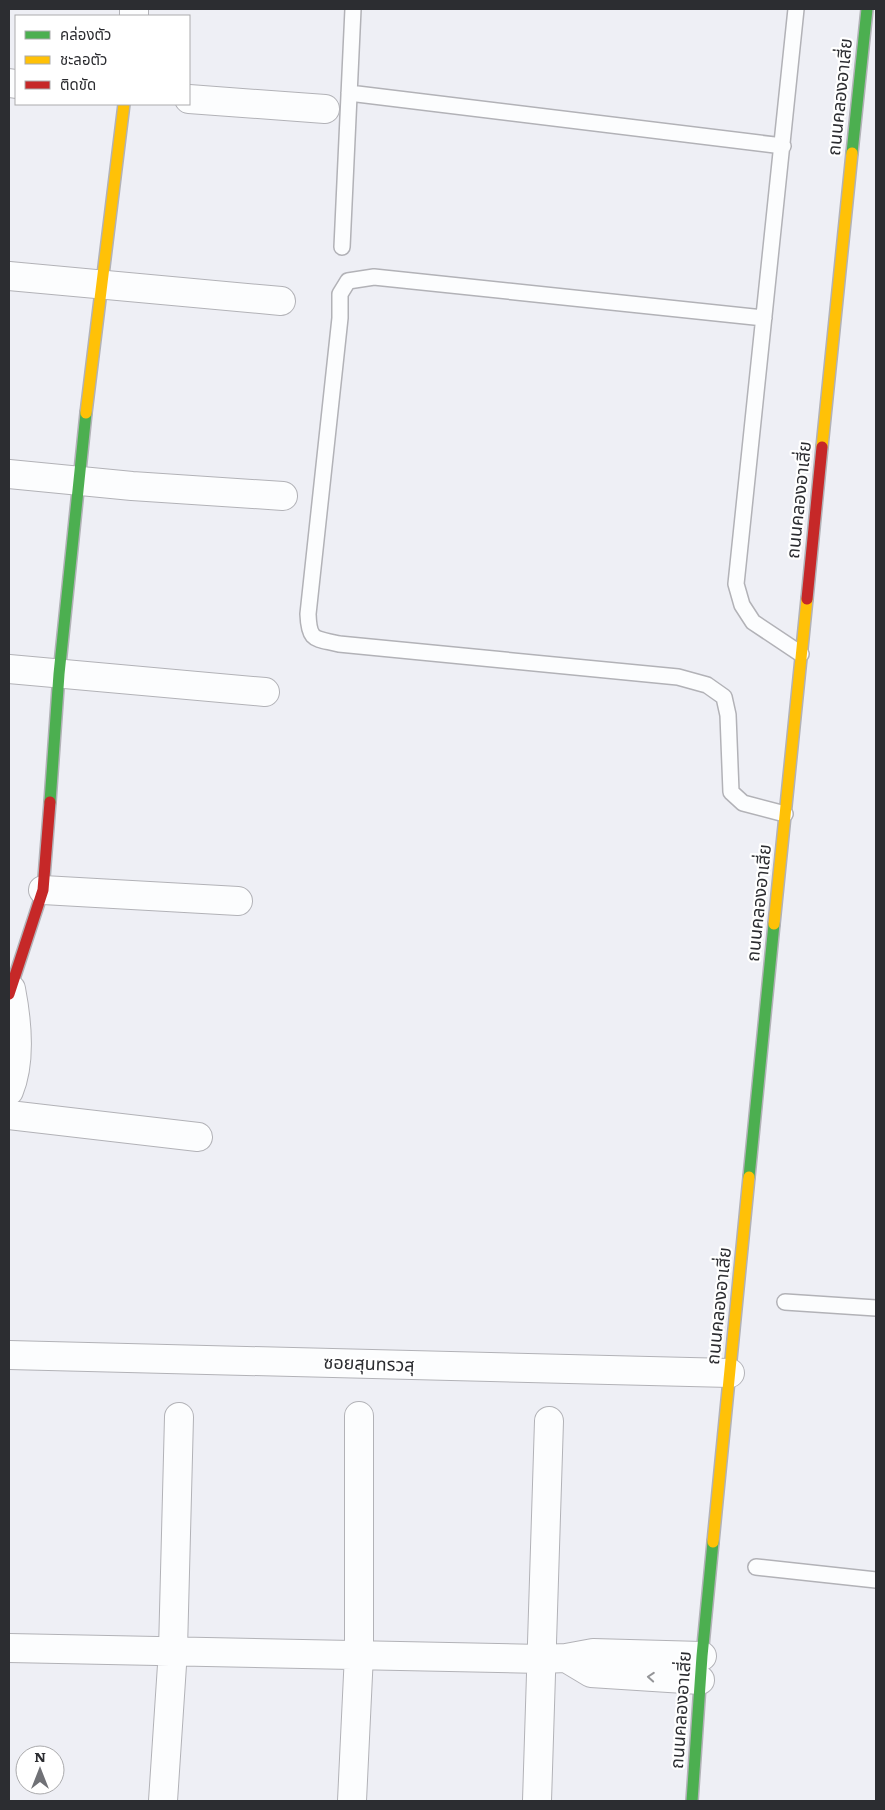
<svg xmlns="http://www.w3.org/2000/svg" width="885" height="1810" font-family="Literata,'Noto Sans Thai',serif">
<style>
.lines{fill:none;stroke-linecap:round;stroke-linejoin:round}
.lane-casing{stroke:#b2b2b7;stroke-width:18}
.street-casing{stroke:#b2b2b7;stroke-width:30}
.fast-casing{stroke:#b2b2b7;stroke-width:14}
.slow-casing{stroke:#b2b2b7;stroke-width:14}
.jam-casing{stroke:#b2b2b7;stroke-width:14}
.lane{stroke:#fcfdfe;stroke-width:15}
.street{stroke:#fcfdfe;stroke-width:28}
.fast{stroke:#4caf50;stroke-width:11}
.slow{stroke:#ffc107;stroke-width:11}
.jam{stroke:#c62828;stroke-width:11}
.oneway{stroke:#949598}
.labels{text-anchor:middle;stroke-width:4.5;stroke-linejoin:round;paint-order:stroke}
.street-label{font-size:18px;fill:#2c2d31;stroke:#fff}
</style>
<rect width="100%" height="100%" fill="#eeeff5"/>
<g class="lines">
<defs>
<path id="lane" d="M796,9L736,584L742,605L753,622L801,654
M349,93L783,146
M342,247L353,9
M764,318L374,277L348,281L340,294V318L308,614C309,642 315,638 339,644L678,677L707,685L724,697L728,715L731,792L743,803L785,814
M785,1302L876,1308
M756,1567L876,1580"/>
<path id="street" d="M134,16V9
M9,83L16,84
M189,99L325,109
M9,276L281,301
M9,474L132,486L283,496
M9,669L265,692
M43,890L238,901
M9,1091C21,1062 17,1020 11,989
M9,1115L198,1137
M9,1355L730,1373
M9,1648L541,1659L566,1658L593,1653L702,1656
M566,1658L591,1673L700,1680
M163,1801L173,1650L179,1417
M352,1801L359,1654V1416
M537,1801L549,1421"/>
<path id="fast" d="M852,153L867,9
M50,802L59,674L86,413
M749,1177L774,924
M692,1801L702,1656L713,1542"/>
<path id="slow" d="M86,413L124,104
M822,447L852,153
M774,924L807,599
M713,1542L749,1177"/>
<path id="jam" d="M807,599L822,447
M9,994L43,890L50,802"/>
</defs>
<use href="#lane" class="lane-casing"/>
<use href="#street" class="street-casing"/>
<use href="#fast" class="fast-casing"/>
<use href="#slow" class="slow-casing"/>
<use href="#jam" class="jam-casing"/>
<use href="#lane" class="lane"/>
<use href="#street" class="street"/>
<use href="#fast" class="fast"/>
<use href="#slow" class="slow"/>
<use href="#jam" class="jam"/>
</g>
<defs><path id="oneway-chevron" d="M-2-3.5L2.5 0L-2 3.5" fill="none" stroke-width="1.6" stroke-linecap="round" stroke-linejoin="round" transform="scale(1.25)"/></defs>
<use class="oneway" href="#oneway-chevron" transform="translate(651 1677) rotate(-176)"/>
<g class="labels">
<g class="street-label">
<text transform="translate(840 97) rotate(-84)" y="6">ถนนคลองอาเสี่ย</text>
<text transform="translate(799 500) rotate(-84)" y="6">ถนนคลองอาเสี่ย</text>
<text transform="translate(759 903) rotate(-84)" y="6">ถนนคลองอาเสี่ย</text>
<text transform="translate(719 1306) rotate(-84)" y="6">ถนนคลองอาเสี่ย</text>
<text transform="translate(369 1364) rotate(2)" y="6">ซอยสุนทรวสุ</text>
<text transform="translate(681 1710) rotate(-86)" y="6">ถนนคลองอาเสี่ย</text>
</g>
</g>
<rect width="885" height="1810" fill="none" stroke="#2c2d31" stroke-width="20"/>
<rect x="15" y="15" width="175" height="90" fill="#ffffff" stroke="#ababad"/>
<rect x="25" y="31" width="25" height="8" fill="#4caf50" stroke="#ababad"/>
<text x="60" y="40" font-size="15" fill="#2c2d31">คล่องตัว</text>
<rect x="25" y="56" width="25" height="8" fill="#ffc107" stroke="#ababad"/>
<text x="60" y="65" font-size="15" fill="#2c2d31">ชะลอตัว</text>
<rect x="25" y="81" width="25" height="8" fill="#c62828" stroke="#ababad"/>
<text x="60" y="90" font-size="15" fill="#2c2d31">ติดขัด</text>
<g transform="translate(40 1770)"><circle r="24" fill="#ffffff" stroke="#ababad"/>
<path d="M0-4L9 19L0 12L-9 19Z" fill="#707176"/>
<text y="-8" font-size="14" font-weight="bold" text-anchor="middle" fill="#2c2d31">N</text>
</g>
</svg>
